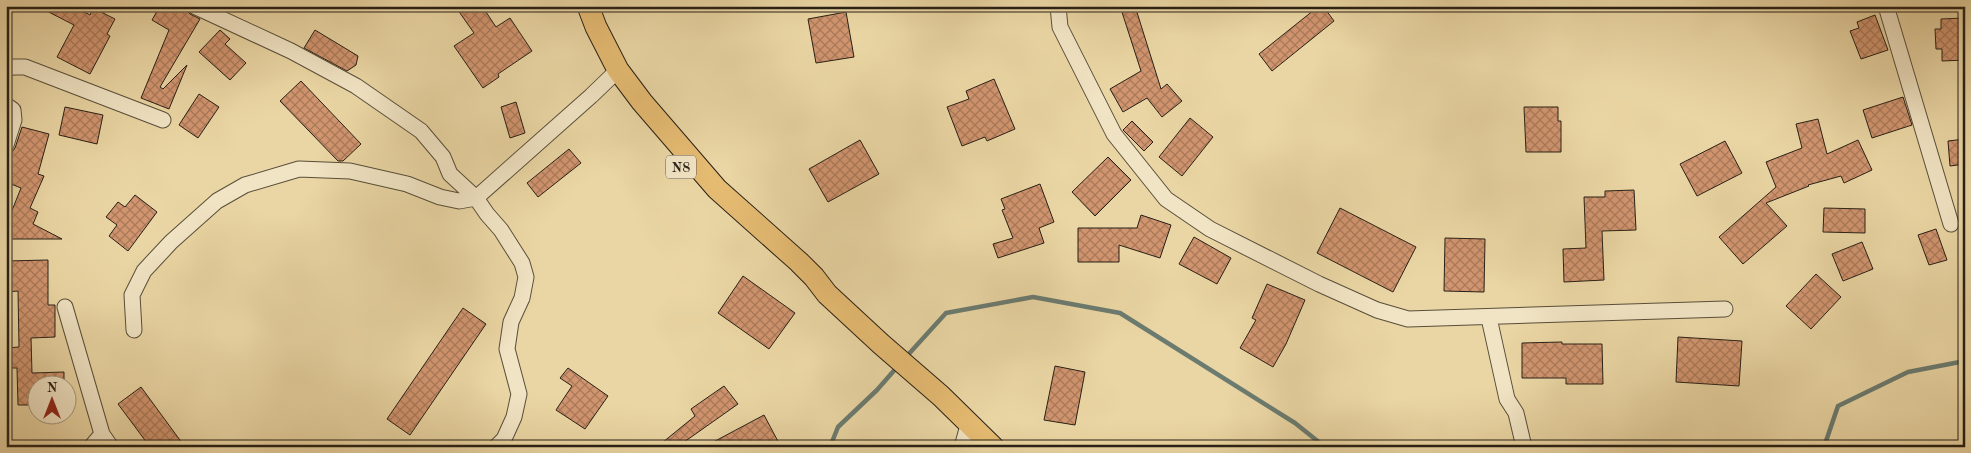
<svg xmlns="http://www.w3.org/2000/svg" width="1971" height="453" font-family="'Old Standard TT',serif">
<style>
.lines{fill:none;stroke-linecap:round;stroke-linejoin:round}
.stream{stroke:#6b7b70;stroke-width:4.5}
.building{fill:url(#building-cross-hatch);stroke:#282016}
.minor-casing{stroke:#584e3a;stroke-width:17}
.highway-casing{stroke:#282016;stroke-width:23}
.minor{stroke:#f1e4c4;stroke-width:15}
.highway{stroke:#e5bb72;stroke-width:21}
.labels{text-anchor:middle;stroke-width:4;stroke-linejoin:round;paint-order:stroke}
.shield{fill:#f1e4c4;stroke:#645b4a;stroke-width:1}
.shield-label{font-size:14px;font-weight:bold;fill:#282016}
</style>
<defs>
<pattern id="building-cross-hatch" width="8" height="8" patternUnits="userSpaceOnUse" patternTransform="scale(1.25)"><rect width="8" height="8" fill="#d1956f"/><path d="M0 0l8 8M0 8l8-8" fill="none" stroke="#aa795a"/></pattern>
</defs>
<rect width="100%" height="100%" fill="#ead6a4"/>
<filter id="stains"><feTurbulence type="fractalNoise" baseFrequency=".004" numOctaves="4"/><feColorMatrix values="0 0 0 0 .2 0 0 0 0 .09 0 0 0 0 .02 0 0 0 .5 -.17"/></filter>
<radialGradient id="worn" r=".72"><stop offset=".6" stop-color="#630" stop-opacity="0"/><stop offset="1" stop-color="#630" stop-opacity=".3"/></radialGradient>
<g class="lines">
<path class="stream" d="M906,357L946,313L1033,297L1120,313L1295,423L1325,447
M830,447L838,427L877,390L898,366
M1824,447L1838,406L1908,372L1965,361"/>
</g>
<path class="building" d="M37,6H73L90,15L93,8L115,19L107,34L110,36L90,74L57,57L74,25Z
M160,6H182L190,14L200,19L160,87L163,89L187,65L169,109L141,98L169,30L152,20Z
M455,6H482L496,27L510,18L532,51L498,74L499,77L483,88L454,46L474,33Z
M1120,6H1135L1161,89L1167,84L1182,101L1162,117L1147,98L1123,112L1110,89L1141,71Z
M1319,6H1323L1334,21L1272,71L1259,54Z
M846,12L854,57L816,63L808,19Z
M1875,15L1888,50L1861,59L1850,31L1859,28L1857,22Z
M1964,18L1965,60L1942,61V49H1936L1935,29H1941V19Z
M220,30L230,39L225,44L246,63L230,80L199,52Z
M315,30L358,56L356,65L347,71L304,48Z
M994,79L1015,129L987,141L985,137L962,146L947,107L969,99L966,91Z
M301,81L361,144L343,161H338L280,101Z
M199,94L219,107L198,138L179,125Z
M1903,97L1912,125L1872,138L1863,110Z
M516,102L525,133L510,138L501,107Z
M65,107L103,115L97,144L59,135Z
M1524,107H1558V121H1561V152H1526Z
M1190,118L1213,137L1182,176L1159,157Z
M1818,119L1827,154L1858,140L1872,170L1844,183L1841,176L1808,185L1809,186L1766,203L1787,226L1743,264L1719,237L1776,187L1766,162L1802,148L1796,124Z
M1132,121L1153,142L1144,151L1123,130Z
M22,127L49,134L38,174L44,176L30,208L38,212L33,224L62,239H6V218H9L21,188L6,182V154L12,152L15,148Z
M1965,139V164L1950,166L1948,141Z
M860,140L879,174L828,202L809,169Z
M1725,141L1742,173L1697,196L1680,164Z
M569,149L581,163L538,197L527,183Z
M1108,157L1131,180L1095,216L1072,192Z
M1040,184L1054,222L1039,228L1044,243L998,258L993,244L1013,238L1002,210L1005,209L1001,199Z
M1634,190L1636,230L1602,231L1604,280L1564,282L1563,249L1586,248L1584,197H1605V191Z
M135,195L157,212L128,251L109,236L117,225L106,217L118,202L125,207Z
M1340,208L1416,247L1393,292L1317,253Z
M1824,208L1865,209V233L1823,232Z
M1141,215L1171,225L1160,258L1119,245V262H1078V228H1137Z
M1936,229L1947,260L1929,265L1918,235Z
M1194,237L1231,258L1217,284L1179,264Z
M1445,238L1485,239L1484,292L1444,291Z
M1862,242L1873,269L1843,281L1832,254Z
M48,260V305H55V337L31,338L32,373L64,372V386H38V405H18L17,368H6V348L19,347L18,291L6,292V261Z
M1816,274L1841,297L1811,329L1786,306Z
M743,276L795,313L769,349L718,313Z
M1267,284L1305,300L1286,344L1273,367L1240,348L1256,320L1252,318Z
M463,308L486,324L410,435L387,419Z
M1678,337L1742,341L1739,386L1676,382Z
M1562,342V344H1602L1603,384H1566V378H1522V343Z
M1055,366L1085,372L1075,425L1044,420Z
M568,368L608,396L585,429L556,410L572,386L560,378Z
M724,386L738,404L677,447H657L695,416L691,409Z
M141,387L185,447H150L118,404Z
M764,415L781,447H704Z"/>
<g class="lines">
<defs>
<path id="minor" d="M194,6L291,51L356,86L421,131L443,157L450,174L476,198
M1058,6L1060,27L1114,134L1166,199L1210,229L1319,284L1377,310L1408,319L1725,309
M1886,6L1951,224
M6,68L14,67H25L163,120
M6,105L13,110L14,120L6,145
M65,307L102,434L91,447
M1489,318L1507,399L1516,413L1524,447
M134,330L132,295L144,271L171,242L217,201L245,185L299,169L350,171L407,184L440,197L459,201L476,198
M102,434L111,447
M496,447L504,439L514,417L519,394L507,349L511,322L522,298L526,277L522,263L501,230L487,214L476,198L591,96L618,70
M962,447L969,422"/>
<path id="highway" d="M588,6L596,27L618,70L642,102L717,189L799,262L814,277L827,294L881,344L941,396L993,447"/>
</defs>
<use href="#minor" class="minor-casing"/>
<use href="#highway" class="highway-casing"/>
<use href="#minor" class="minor"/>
<use href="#highway" class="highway"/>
</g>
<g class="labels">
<rect class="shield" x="666" y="155.5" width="30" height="23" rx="4"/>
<g class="shield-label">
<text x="681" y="172">N8</text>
</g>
</g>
<rect width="1971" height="453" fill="none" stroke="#ead6a4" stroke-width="25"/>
<rect x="8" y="8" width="1956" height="438" fill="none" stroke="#282016" stroke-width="2.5"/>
<rect x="12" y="12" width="1946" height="428" fill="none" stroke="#282016"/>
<g transform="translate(52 400)"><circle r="24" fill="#f1e4c4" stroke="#a1967e"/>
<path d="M0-4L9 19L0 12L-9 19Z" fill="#8f2418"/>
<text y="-8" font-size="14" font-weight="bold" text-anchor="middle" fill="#282016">N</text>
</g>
<rect width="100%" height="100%" filter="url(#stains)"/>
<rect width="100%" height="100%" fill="url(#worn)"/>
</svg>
